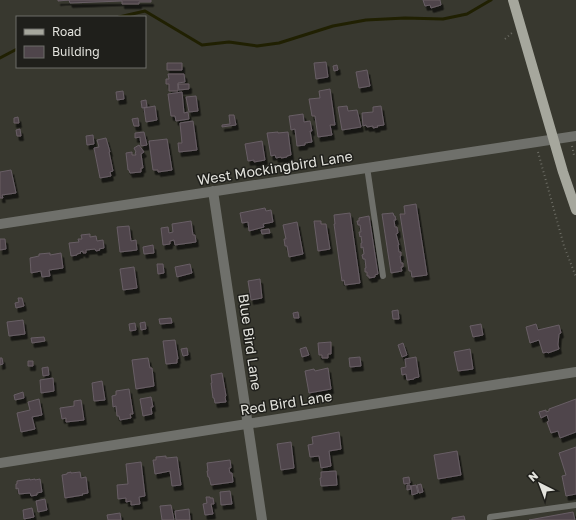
<svg xmlns="http://www.w3.org/2000/svg" width="576" height="520" font-family="'Golos Text',sans-serif">
<style>
.lines{fill:none;stroke-linecap:round;stroke-linejoin:round}
.stream{stroke:#202002;stroke-width:3}
.building{fill:#4f454b;stroke:#685e65;filter:url(#shadow)}
.path{stroke:#6c6c64;stroke-width:2;stroke-dasharray:1 3;stroke-linecap:butt}
.service{stroke:#6f706b;stroke-width:6}
.minor{stroke:#6f706b;stroke-width:10}
.primary{stroke:#a6a79d;stroke-width:10}
.labels{text-anchor:middle;stroke-width:3;stroke-linejoin:round;paint-order:stroke}
.street-label{font-size:14px;fill:#e3e3dd;stroke:#1f1f1b}
</style>
<defs>
<filter id="shadow"><feDropShadow dx="2.5" dy="4.5" stdDeviation="0" flood-color="#0009"/></filter>
</defs>
<rect width="100%" height="100%" fill="#38382f"/>
<g class="lines">
<path class="stream" d="M119,17L145,11L202,45L229,42L257,46L279,43L333,26L366,20L405,18L443,19L467,14L491,0
M0,58L17,49"/>
</g>
<path class="building" d="M58,0H151V2H139V4H122V1L70,3L69,0L58,1Z
M423,0H440L441,5L431,8L430,5L425,6Z
M326,62L328,77L316,79L314,63Z
M167,63H182V70H167Z
M337,65L338,70L334,71L333,66Z
M367,70L370,86L359,88L356,72Z
M168,74H184L185,82L178,83V91H169V84H166V79H169Z
M178,84H189V89L179,90Z
M330,89L335,125H330L332,135L318,137L315,116H312L309,99L320,98L319,91Z
M123,91L124,99L117,100L116,92Z
M182,92L184,113L188,112L189,119L176,121L175,116H171L168,94Z
M196,96L198,111L189,112L186,97Z
M146,100L147,107L142,108L141,101Z
M155,106L157,120L146,122L144,108Z
M347,106L348,111L357,110L361,127L342,130L338,107Z
M381,106L384,125L377,126L378,127L373,128V126L367,127L366,125L363,126L362,113L373,112V107Z
M303,114L304,122L310,121L312,131H310L312,142L305,143V145L297,146L295,129L291,130L289,116Z
M229,115H234L236,125L222,127V125L230,124Z
M18,117L19,123H14V118Z
M138,118L139,126H134L132,119Z
M193,121L197,150L179,152L178,143H182L180,123Z
M20,129L21,136H17L16,130Z
M144,132L147,145L141,146L140,137L135,138V133Z
M278,132V133L288,132L291,155L287,156V157L281,158V157L276,158L275,155L271,156L267,133Z
M93,135L94,144L87,145L86,136Z
M106,138L110,152H109L113,171L110,172L111,176L100,178L94,148L99,147L97,140Z
M167,139L172,170L158,172V170H153L149,141Z
M262,141L265,160L254,162V160L248,161L245,144Z
M139,145L144,152L141,154L143,168H141V172L130,173L129,170H128L126,153L132,152V155H136L135,153L136,152L134,148Z
M11,170L16,193L2,195L3,198H0V172Z
M416,204L427,275L412,277L411,271H409L400,214H405L404,206Z
M265,208L266,211L271,210L273,222L263,224L264,227L249,231L248,222L242,223L240,213Z
M350,213L360,283L345,285L344,280L342,281L334,224H335L334,215Z
M393,213L394,216H395L396,220H394L395,227H397L398,233L396,234L399,245H398L399,252H401V256H400L401,263H403V267H401L402,271L391,273L382,214Z
M369,216L378,274L375,275V277L369,278V276H367V272H365V268H366L365,259H363L362,255L364,254L363,247L361,248V243H362L361,236L360,237L359,232H361L360,225H358L357,221H359V218Z
M191,221L193,235H195L196,242L175,245L174,240L170,241V244L163,245L161,228L168,227L169,233L173,232L172,224Z
M314,221H321V224H326L330,249L318,251Z
M297,222L303,254L289,257L287,246H285L284,239H286L283,225Z
M129,226L131,241L136,240L137,250L120,252L117,227Z
M269,229L270,233L262,234L261,230Z
M90,234V237L96,236L97,241L103,240L104,248L99,249L100,250L96,251L95,249L86,250V253H83V251L80,252L81,253L77,254V255L71,256L69,243L79,242L78,239H82L81,235Z
M0,239H5L6,249L0,250Z
M153,245L154,253L144,254L143,247Z
M50,253V255L61,253L63,268L49,270L50,276L42,277L41,271L31,273L30,258L39,256V254Z
M157,264H163L164,273L158,274Z
M190,264L192,273L177,277L175,267Z
M134,267L137,288L123,290L120,269Z
M260,279L262,298L251,300L248,281Z
M18,298H22L24,306L16,308L15,303L19,302Z
M398,310L399,319H393L392,311Z
M298,312L299,318H294L293,313Z
M171,318L172,323L160,324L159,319Z
M23,320L25,334L9,336L7,322Z
M145,322L146,329L141,330L140,323Z
M135,323L136,330L130,331L129,324Z
M481,324L483,335L473,337L470,326Z
M536,324L538,330L559,325L561,333L559,334L558,344V345L559,349L548,353L547,352L543,353L539,340L530,343L526,327Z
M44,337L45,341L32,343L31,338Z
M175,340L178,359H177V363L166,364L163,341Z
M331,342V354H328V358H322V355H319L318,343Z
M403,343L407,355L402,357L398,345Z
M306,347L309,355L302,357L300,349Z
M187,348L188,355L183,356L181,349Z
M470,349L473,369L458,371L454,352Z
M360,357L361,366L350,367L349,358Z
M416,357L419,377L414,378V379L407,380L406,374L402,375L401,368L406,367L405,359Z
M0,358H2L3,364L0,365Z
M148,358L150,368H152L154,386L136,389L132,360Z
M28,361H33V366H28Z
M48,367L49,375L43,376L42,368Z
M328,368L331,389L309,393L305,371L314,369L315,371Z
M222,373L226,396L225,397L226,402L215,403L214,398H213L211,383H212L211,375Z
M53,378L54,391L41,393L40,380Z
M102,381L105,400L94,401L92,383Z
M129,389L133,414H130L131,418L120,420L119,416H117L116,406L113,407L112,396L116,395V391Z
M23,392L24,398L15,400L14,395Z
M151,397L153,407H151L152,414L143,416L140,399Z
M39,399L42,415L32,417L35,429L21,432L17,413L30,410L28,402Z
M576,399V432L560,438L558,431L551,433L547,422L549,421L547,415L541,418L539,412L546,410V412L549,411V409Z
M81,400L84,420L66,422V418L62,419L60,408L74,406V401Z
M339,432L341,449L329,451L331,466L321,468L319,456L310,457L308,445L313,444L312,437Z
M291,442L294,468L281,470L277,444Z
M576,447V494L566,496L562,476L566,475L559,453Z
M457,451L461,475L438,479L434,455Z
M166,456V458L177,457L181,485L172,486L170,471L155,474L153,460H156V457Z
M230,460L231,468H229L230,473H232L233,482L211,485L209,477H208L207,471H208L207,463Z
M141,462L145,496L139,497L140,504L131,505V501L126,502V498L118,499L117,485L128,484L126,464Z
M336,471L337,485L321,486L320,478H321V472Z
M71,472V473L80,472L81,478L86,477L88,493L82,494L83,495L65,498L62,475L67,474V473Z
M409,477L410,483L404,484L403,478Z
M30,479V480L35,479V480L40,479L42,492L37,493V495L31,496L30,493L19,494L18,488L16,489V484H17V481Z
M421,484L423,492L419,493L417,485Z
M407,485H410L411,489L407,490Z
M416,485L418,493L412,495L411,486Z
M230,491L232,504L221,505L220,492Z
M206,497H210V498H213L214,504H211L213,514L205,515L203,504L207,503Z
M45,499L47,510L38,512L36,501Z
M171,505L174,520H162L160,506Z
M32,508L34,517L24,519L23,510Z
M189,509L190,520H176L175,511Z
M573,512L575,520H529Z
M120,513L121,520H108L107,515Z
M464,516L465,520H452V518Z"/>
<g class="lines">
<path class="path" d="M505,39L513,32
M572,146L574,155
M538,152L564,246L576,277"/>
<path class="service" d="M367,167L383,276
M490,520V517L576,505"/>
<path class="minor" d="M213,191L262,520
M0,224L576,136
M0,463L576,372"/>
<path class="primary" d="M513,0L563,172L576,210"/>
</g>
<g class="labels">
<g class="street-label">
<text transform="translate(275 168) rotate(-9)" y="5">West Mockingbird Lane</text>
<text transform="translate(250 342) rotate(82)" y="5">Blue Bird Lane</text>
<text transform="translate(286 403) rotate(-9)" y="5">Red Bird Lane</text>
</g>
</g>
<rect x="16" y="16" width="130" height="52" fill="#1f1f1b" stroke="#6d6d69"/>
<rect x="24" y="29" width="20" height="6" fill="#a6a79d" stroke="#6d6d69"/>
<text x="52" y="36" font-size="12" fill="#e3e3dd">Road</text>
<rect x="24" y="46" width="20" height="12" fill="#4f454b" stroke="#6d6d69"/>
<text x="52" y="56" font-size="12" fill="#e3e3dd">Building</text>
<g transform="translate(540 484) rotate(318)" stroke="#1f1f1b" stroke-width="3" paint-order="stroke">
<path d="M0-3L7 15L0 10L-7 15Z" fill="#e3e3dd"/>
<text y="-6" font-size="11" font-weight="bold" text-anchor="middle" fill="#e3e3dd">N</text>
</g>
</svg>
